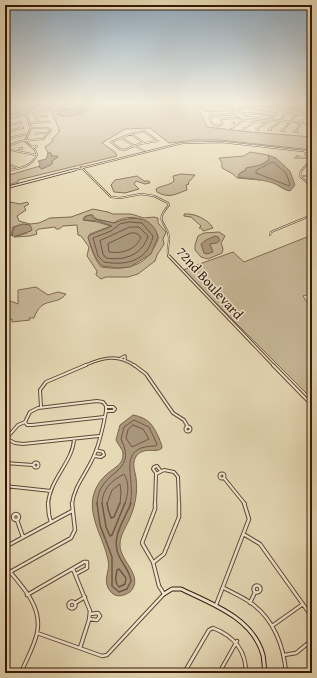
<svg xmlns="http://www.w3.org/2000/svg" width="317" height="678" font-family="'Gentium Book Plus',serif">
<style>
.green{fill:#c8b898;stroke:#7f6850;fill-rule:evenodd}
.water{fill:#aa977b;stroke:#7c644d}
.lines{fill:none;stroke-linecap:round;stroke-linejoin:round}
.shore-far1{stroke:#705842;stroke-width:1}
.shore{stroke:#705842;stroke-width:1.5}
.street-far3-casing{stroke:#624834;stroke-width:2}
.street-far2-casing{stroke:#624834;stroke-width:3.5}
.street-far1-casing{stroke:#624834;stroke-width:4}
.street-casing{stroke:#624834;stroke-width:4.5}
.secondary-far2-casing{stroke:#361808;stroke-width:2}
.secondary-far1-casing{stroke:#361808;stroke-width:3}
.secondary-casing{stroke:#361808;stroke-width:5}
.street-far3{stroke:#efe6d0;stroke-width:1}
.street-far2{stroke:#efe6d0;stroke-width:1.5}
.street-far1{stroke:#efe6d0;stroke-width:2}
.street{stroke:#efe6d0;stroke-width:2.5}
.secondary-far2{stroke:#efe6d0;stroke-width:1}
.secondary-far1{stroke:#efe6d0;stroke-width:1.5}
.secondary{stroke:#efe6d0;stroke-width:3}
.labels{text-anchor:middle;stroke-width:3;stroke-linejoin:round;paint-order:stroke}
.street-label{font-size:14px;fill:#361808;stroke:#efe6d0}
</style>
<rect width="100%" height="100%" fill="#e6d9b6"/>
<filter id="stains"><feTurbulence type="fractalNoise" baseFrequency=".005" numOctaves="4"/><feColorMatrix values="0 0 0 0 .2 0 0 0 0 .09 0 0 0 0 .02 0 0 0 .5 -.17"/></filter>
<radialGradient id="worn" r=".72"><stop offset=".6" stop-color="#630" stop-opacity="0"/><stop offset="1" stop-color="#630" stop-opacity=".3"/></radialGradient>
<path class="green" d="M22,103H35V108L5,117V110L17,108Z
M82,103H186C200,109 202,114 207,127L250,132L312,137V150L220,140H196L169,143L150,128L125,129L102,143L115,152L117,156L18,180V182L5,186V174H13L40,166L42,169L52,164V161L58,157L51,156V153H48L45,147L53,141L52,139L60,131H58L59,130L52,112L82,105Z
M273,103H312V104L302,107L303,109H301L271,104Z
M250,152L268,155L269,160L259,166L246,168V170L240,173L239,176L260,180L237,178L233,174L222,168V163L219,158L244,156Z
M181,174L195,175L188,183L189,184L186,185L187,190C175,194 170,199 157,192L156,189C162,185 169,186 174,181L173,176Z
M137,176L144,181H149L150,183L145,184L136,181L134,184L139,189L125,193L114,192L111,185L115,180Z
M5,201L20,204L27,202L29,204L24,207L26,210L17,216L19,221L30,224L39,223L50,218L71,217L93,209L108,212L113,214H131L144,218L154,217L158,218V223L166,232L163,239L164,244L157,255L155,261L138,274L128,277H106L101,279L96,275L97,271L87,256L89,247L81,236L78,235L77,225L63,226L59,229H56L55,227L39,229L36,231L37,234L30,236L14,237L27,233L23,224L13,227L11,236L8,234V226L5,225ZM89,215H93L96,219L114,223C125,214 145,216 154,229C156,232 158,234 158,238C158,241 155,246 153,249C143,268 122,270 101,267C94,258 91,248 88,237L90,234L111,226L97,222L83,220L84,217Z
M184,214C194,213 208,219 213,228L203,231L201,228H199L201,226L191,217L184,216Z
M219,232L225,236L221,243L223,249L222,253L208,259L201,257L195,250V245L198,236L204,233Z
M312,235V263L310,264L312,265V293L303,296L312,310V399L183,270L233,252L244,262Z
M36,287L48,295L58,292L66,294C56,307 42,295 34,318H29L30,320L12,322V319L5,320V299L18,304V290Z"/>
<path class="water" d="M82,108L89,109C80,114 67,120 57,114L64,110Z
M48,153H51V156H58L52,161V164L42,169L39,167L40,164L38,161L46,159Z
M268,155L276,158L290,171L295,185L290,191C283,190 279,185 273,183C261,179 250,179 238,177L239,174L246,170V168C255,166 262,166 269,160Z
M91,215L95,219L114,223C128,217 152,213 158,237L151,254L130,267L117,268L102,266C94,258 92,248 88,237L90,235L112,226L98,221L84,220L86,216Z
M23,224L30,225L32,229L31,231L16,236H12L14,227Z
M215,236L218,237L220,240L217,243L210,244L213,252L207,254L204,253L201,244L206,240Z
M133,415C149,418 153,425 159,438C160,442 162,444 162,448C156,454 146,446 137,455C131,463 135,470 136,478C138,493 135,507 129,520C125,529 120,535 120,545C120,562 145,576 130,592C124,596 116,598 111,592C101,581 111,571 108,560C104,539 89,519 93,497C95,489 99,481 105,476C112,468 124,466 123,453C122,448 118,445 116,440L120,425Z"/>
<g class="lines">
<path class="shore-far1" d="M273,162L286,173L290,184L289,186L256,173V171Z
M130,222L142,223L153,236C148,261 126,266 104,262L98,256L93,238L111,231L120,224Z
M130,227H139L148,236C142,255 125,261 106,258L103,254L100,241Z
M131,233H136L141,237C136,250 122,254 109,252L108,244Z
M133,425L143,429L149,439L132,447L126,438L128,430Z
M97,504C98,468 139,476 121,439L124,427L134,420L149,427L157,444L156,446C114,446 137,479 130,504
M102,504C102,489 111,481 124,474C130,484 128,493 125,504
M107,504L112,490L120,484L121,492L120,504"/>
<path class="shore" d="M97,503L100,525L112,557V586L119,592L127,589L131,581C130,571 123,565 119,556C110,538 125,519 131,503
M102,503L106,527L110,536L112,535L125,503
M107,503L108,509L111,518L114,517L120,503
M119,569L126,578L125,584L119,587C114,582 116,576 117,570Z"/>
<defs>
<path id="street-far3" d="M193,103L208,111L234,110L262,105
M204,103L215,111
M215,103L220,106
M225,103L248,117L312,124
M237,103L252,109L312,116
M41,105L52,108
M241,105L247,103
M215,106H229
M305,109L312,107
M39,110H41L38,111Z
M229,110L242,120L267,122
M242,113L274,115
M233,114L212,116L210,119L212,124L219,126L222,124L221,119L237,118
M209,115H211V116H209Z
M44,116H47L45,117Z
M35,117L44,116
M5,120L26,114
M47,121L49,122H47Z
M18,122H21L20,123Z
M38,122L34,113L75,103
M232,122L234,123H232Z
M30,123L46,122
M5,126L19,123
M21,127L23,128H21Z
M231,127H233L231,128Z
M233,127L243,121
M244,128H245V129H243Z
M245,128L255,122
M256,129L258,130H256Z
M257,129L268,122L278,111
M269,129H271V130H268Z
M270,129L276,125L287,112
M282,130L284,131H281Z
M283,130L297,114
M144,131L158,141L139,144L124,150L120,149L111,142L133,133Z
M295,131H296L297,132H294Z
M296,131L307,115
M5,132L21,128
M308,132L310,133H307Z
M309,132L312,123
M36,133H39L37,134Z
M39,133H47
M131,134L144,143
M121,138L144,151
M5,139L27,134
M5,147L21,141L43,139L51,130L47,128H31
M31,147L37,146L33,148
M20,148H22V149H19Z
M5,149L37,155C31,167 18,170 5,170
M305,150V154L309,162L301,171L300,176L312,187
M297,156L301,158H295Z
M301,158H307
M5,163L18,168
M81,167L111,197L120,198L141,194L154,196L168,203L169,205C152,224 169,222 169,239C169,246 166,251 169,257
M300,176H311
M270,235L271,232L312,215"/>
<path id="street-far2" d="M169,256L274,366
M121,358L125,356V360
M83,366C102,358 117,353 135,366"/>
<path id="street-far1" d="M134,365L146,374L173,413L184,420L188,427
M273,365L312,405
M41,407L40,390L46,382L86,365
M106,411H113L115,409L113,407H107
M25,422L27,425H32L104,417
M185.5 429a2.5 2.5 0 1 1 5 0a2.5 2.5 0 1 1-5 0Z
M7,439L15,443L23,444L99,436
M5,440L18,425L25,422L30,412L38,408L97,401L103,402L106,406V411C103,428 99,447 91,462C84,476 74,488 72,504
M94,456L101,457L104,455L103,452L96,450
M33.5 465a2.5 2.5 0 1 1 5 0a2.5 2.5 0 1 1-5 0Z
M5,463L33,465
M156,473L153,469L154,467L157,466L160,470
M219.5 476a2.5 2.5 0 1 1 5 0a2.5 2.5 0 1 1-5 0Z
M224,478L245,504
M5,486L51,491
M5,496L10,486
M48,504C50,478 73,462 74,439
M155,504L156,474L164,470L174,472L178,477L179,504"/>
<path id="street" d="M48,503L49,515L51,522
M13 517a3 3 0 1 1 6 0a3 3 0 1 1-6 0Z
M17,520L23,537
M245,535L260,544L312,617
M5,547L72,511
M154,562L164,554L179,517V503
M5,566C21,585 43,606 37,633C34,647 26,660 21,673
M73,569L90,611L89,620L80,648
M10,572L71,538L75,530L72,503
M253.5 589a3.5 3.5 0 1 1 7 0a3.5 3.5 0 1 1-7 0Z
M224,588C233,593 243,597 251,603C274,619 284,647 286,673
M27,595L84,562H87V568L76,574
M68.5 605a3.5 3.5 0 1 1 7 0a3.5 3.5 0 1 1-7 0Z
M75,603L85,597
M250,603L255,592
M216,605L249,519L244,503
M89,619L97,620L100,616L98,613L90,614
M272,626L303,604
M37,633L102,656L107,655L164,594L159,586L153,562L142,543L155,509V503
M284,655L296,653L312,640
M184,673L209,630L213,628C234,636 246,650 246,673
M219,673L237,641"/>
<path id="secondary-far2" d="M260,103L263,105L267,103
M263,105L312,113
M37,155L35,150L25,141L31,128L26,114L42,103
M70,171L182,143L222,142L312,152"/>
<path id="secondary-far1" d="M5,188L74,170"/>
<path id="secondary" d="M164,594L172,589H181C212,604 253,618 263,655C264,660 264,667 265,673"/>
</defs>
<use href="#street-far3" class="street-far3-casing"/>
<use href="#street-far2" class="street-far2-casing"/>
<use href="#street-far1" class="street-far1-casing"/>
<use href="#street" class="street-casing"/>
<use href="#secondary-far2" class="secondary-far2-casing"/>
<use href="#secondary-far1" class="secondary-far1-casing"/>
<use href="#secondary" class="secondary-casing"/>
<use href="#street-far3" class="street-far3"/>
<use href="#street-far2" class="street-far2"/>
<use href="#street-far1" class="street-far1"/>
<use href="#street" class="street"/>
<use href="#secondary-far2" class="secondary-far2"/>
<use href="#secondary-far1" class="secondary-far1"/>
<use href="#secondary" class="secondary"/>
</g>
<linearGradient id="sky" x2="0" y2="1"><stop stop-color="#8fa8bc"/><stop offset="0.52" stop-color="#f4eede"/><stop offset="1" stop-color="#f4eede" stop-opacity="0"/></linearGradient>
<rect width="317" height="198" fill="url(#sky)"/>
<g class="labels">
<g class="street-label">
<text transform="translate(210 283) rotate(48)" y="5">72nd Boulevard</text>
</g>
</g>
<rect width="317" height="678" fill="none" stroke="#e6d9b6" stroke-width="20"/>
<rect x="6" y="6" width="305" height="666" fill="none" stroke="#361808" stroke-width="2"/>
<rect x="10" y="10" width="297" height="658" fill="none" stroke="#361808"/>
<rect width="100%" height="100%" filter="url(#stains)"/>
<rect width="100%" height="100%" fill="url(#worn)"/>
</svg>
